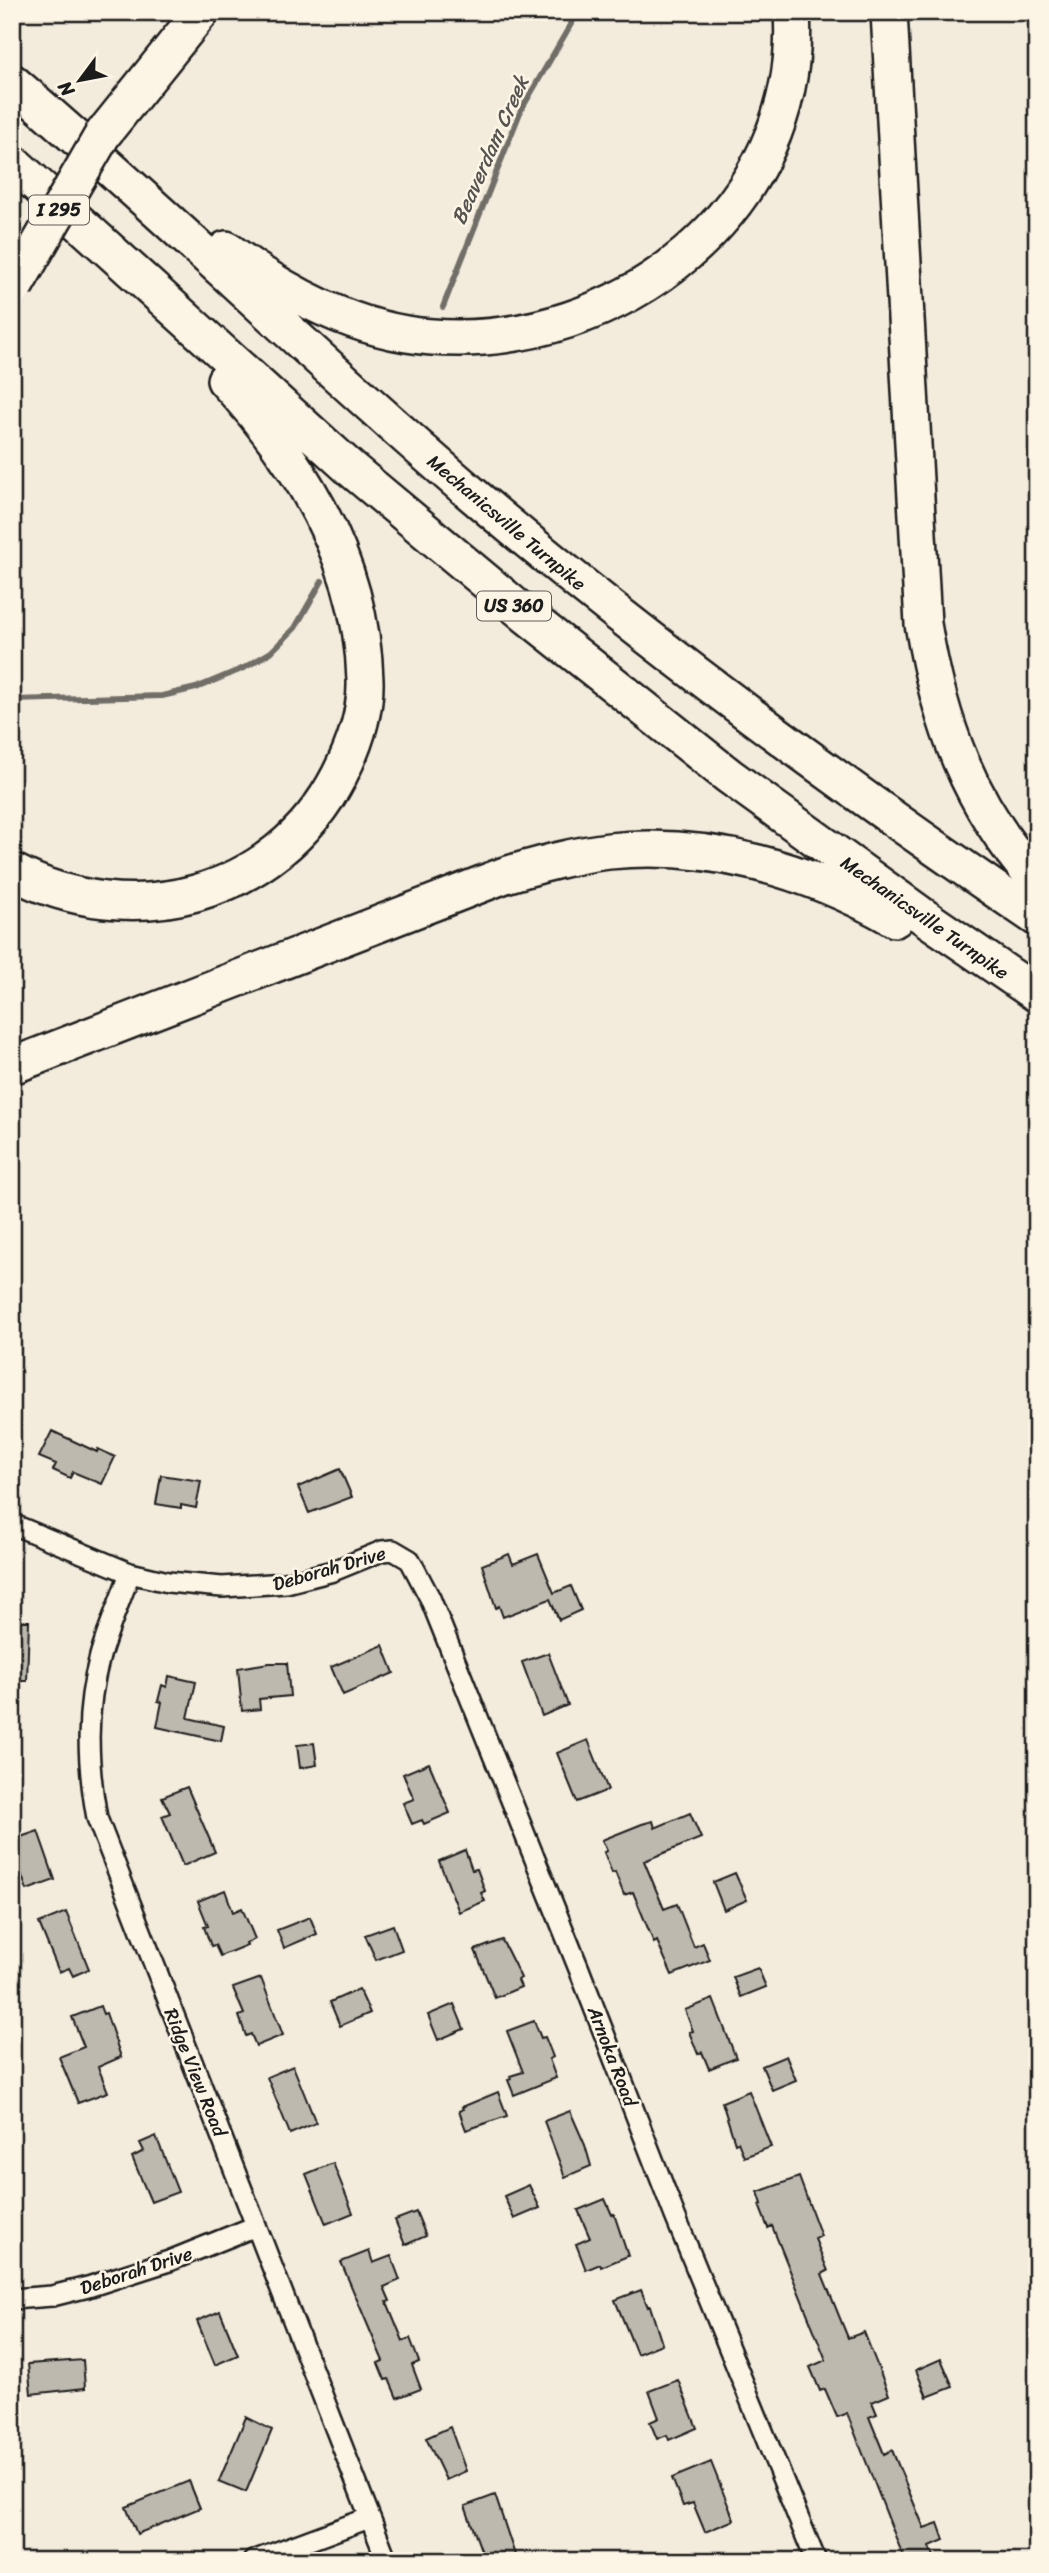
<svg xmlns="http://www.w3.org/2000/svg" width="1049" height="2573" font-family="Sriracha,sans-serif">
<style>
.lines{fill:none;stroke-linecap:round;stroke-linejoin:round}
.stream{stroke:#716e68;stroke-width:6}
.building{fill:#beb9ae;stroke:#1c1c1c;stroke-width:2}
.street-casing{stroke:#1c1c1c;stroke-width:24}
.highway-casing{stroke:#1c1c1c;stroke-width:40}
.street{stroke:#fcf5e5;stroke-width:19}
.highway{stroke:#fcf5e5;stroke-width:35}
.highway-bridge-casing{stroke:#1c1c1c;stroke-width:40;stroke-linecap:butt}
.highway-bridge{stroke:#fcf5e5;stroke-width:35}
.labels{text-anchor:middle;stroke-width:5;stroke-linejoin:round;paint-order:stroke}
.shield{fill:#fcf5e5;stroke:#5f5d58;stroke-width:2}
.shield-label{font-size:18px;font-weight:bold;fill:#1c1c1c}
.street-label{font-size:19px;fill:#1c1c1c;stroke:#fcf5e5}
.water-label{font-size:21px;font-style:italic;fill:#55534f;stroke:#fcf5e5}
</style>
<rect width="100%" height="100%" fill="#f3ecdd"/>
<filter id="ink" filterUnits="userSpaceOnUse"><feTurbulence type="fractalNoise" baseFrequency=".0143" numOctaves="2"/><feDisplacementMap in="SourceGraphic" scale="14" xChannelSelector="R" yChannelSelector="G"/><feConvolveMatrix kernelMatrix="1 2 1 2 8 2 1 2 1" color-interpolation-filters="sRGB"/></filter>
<g filter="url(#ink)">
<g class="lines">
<path class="stream" d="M443,307L521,110L578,12
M12,700L162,696L196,688L244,668L271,652L295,628L322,581"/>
</g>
<path class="building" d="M52,1431L97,1452L98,1449L115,1457L102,1484L73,1472L70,1478L53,1470L56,1464L39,1457Z
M340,1469L352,1497L309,1513L298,1487Z
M161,1475L201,1481L196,1508L181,1505V1508L156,1504Z
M509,1554L513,1564L538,1554L554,1593L571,1586L581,1610L559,1620L550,1599L503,1617L499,1606L496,1608L482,1565Z
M12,1621H29L27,1681H12Z
M383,1645L394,1673L343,1695L331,1667Z
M548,1653L568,1705L542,1716L522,1662Z
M269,1663H287L290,1696L259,1699L260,1709L242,1711L238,1668Z
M169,1676L196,1682L188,1718L224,1726L221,1741L157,1727L162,1702L158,1701L162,1685L167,1687Z
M588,1740L608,1790L577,1802L557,1753Z
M314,1743L317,1765L300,1768L297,1745Z
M429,1763L450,1813L424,1824L422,1820L412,1824L403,1803L414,1799L403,1774Z
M187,1787L215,1852L183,1866L162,1816L170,1813L162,1797Z
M690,1813L701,1838L644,1861L664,1909L677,1904L694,1947L703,1943L710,1960L672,1975L657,1941L654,1943L633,1892L624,1895L615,1872L612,1873L604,1852L607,1851L602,1840L642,1824L653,1821L655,1828Z
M38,1831L55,1880L27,1890L12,1848V1840Z
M465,1850L472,1870L477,1869L485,1891L481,1893L485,1901L459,1912L439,1861Z
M735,1873L747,1900L724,1910L713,1882Z
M225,1890L233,1912L242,1908L255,1939L246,1943L247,1945L220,1956L215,1945L211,1946L204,1927L208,1926L198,1901Z
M66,1912L89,1969L73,1976L69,1968L59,1972L39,1923Z
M310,1917L317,1934L284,1948L277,1930Z
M393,1925L402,1950L376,1960L365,1935Z
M502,1940L521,1978L518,1980L521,1987L495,1998L475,1950Z
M758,1968L766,1987L741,1997L733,1977Z
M261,1978L283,2035L256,2046L251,2034L246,2036L239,2016L244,2014L233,1988Z
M359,1989L370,2013L340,2026L330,2002Z
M713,1999L736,2058L709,2069L702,2052L698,2054L689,2032L693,2031L685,2010Z
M454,2004L464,2029L438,2040L428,2015Z
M100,2006L103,2014L106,2013L121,2057L98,2067L108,2092L78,2103L59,2057L84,2047L72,2017Z
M534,2021L541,2038L545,2037L553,2057L549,2059L556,2078L514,2095L508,2080L511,2079L510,2076L523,2072L507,2031Z
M786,2056L796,2080L772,2090L762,2066Z
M293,2066L316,2123L290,2134L267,2077Z
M749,2091L771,2147L744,2157L738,2142L735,2143L722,2102Z
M498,2092L507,2116L466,2130L459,2111L463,2109L462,2107Z
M570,2111L585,2145L591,2166L565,2177L544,2121Z
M156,2136L178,2192L151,2202L132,2157L144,2151L140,2143Z
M333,2163L353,2213L326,2224L306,2174Z
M799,2177L821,2236L815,2239L828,2271L822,2274L848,2338L864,2332L889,2395L872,2402L877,2414L869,2417L884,2454L892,2450L924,2528L938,2523L944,2540L930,2546L936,2561H905L847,2413L837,2417L825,2389L820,2391L810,2367L826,2360L772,2226L768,2228L759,2205L762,2204L758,2192Z
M529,2185L540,2208L514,2219L504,2196Z
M605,2199L612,2215L614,2214L628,2256L601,2267L600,2264L586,2270L576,2244L590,2238L578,2210Z
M416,2212L426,2236L405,2245L395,2220Z
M369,2251L373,2263L391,2256L400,2280L384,2287L390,2301L387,2302L403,2341L410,2338L419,2362L412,2365L421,2389L397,2398L389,2379L385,2380L378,2363L383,2361L341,2262Z
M641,2290L648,2307L650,2306L662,2344L637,2354L615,2300Z
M220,2311L238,2355L215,2365L197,2321Z
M941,2359L953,2387L927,2397L916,2370Z
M83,2360L85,2388L31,2394L28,2364Z
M678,2380L697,2428L669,2440L667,2435L657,2439L650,2422L659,2418L649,2391Z
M246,2417L272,2430L246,2492L219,2481Z
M450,2427L466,2471L446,2480L426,2438Z
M711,2462L734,2520L705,2532L693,2503L683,2506L672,2478Z
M189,2481L200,2508L137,2534L126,2507Z
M495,2495L517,2561H485L465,2506Z"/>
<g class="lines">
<defs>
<path id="street" d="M12,1524L130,1573L168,1582L222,1587L286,1583L333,1571L382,1551L393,1550L410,1560L430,1598L579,1969L675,2216L816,2561
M130,1573C120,1601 108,1628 100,1656C85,1710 87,1763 97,1818L387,2561
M12,2299L52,2296L88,2287L169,2261L256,2226
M253,2561L369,2518"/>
<path id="highway" d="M889,12L923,624C940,726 969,803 1037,882
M12,82C169,216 316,361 473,495C652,647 842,786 1037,918
M103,134L201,12
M12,162L350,468L526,615L729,776L920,914L1037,994
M226,249C284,293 357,332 432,337C618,351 805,209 792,12
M12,871C130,934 276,898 339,776C354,747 366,713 365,680C362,564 302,463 225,380
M12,1066L505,875C539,865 574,855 609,851C710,841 809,870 895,919"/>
</defs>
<use href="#street" class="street-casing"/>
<use href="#highway" class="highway-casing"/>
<use href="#street" class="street"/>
<use href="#highway" class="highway"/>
<defs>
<path id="highway-bridge" d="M15,286L103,134"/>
</defs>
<use href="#highway-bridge" class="highway-bridge-casing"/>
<use href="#highway-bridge" class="highway-bridge"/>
</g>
</g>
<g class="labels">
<g class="shield">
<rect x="29" y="195.5" width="60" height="29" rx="5"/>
<rect x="477" y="591.5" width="74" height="29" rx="5"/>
</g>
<g class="shield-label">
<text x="59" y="216">I 295</text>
<text x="514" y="612">US 360</text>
</g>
<g class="street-label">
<text transform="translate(507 522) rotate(40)" y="7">Mechanicsville Turnpike</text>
<text transform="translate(925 917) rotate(35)" y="7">Mechanicsville Turnpike</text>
<text transform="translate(329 1568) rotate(-16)" y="7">Deborah Drive</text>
<text transform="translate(613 2056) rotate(69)" y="7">Arnoka Road</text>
<text transform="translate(196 2072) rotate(68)" y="7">Ridge View Road</text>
<text transform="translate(136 2270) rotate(-18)" y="7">Deborah Drive</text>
</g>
<g class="water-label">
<text transform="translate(490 150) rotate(-66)" y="7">Beaverdam Creek</text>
</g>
</g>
<rect width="1049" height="2573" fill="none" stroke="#fcf5e5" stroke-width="42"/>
<rect x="21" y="21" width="1007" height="2531" fill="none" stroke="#1c1c1c" stroke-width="2.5" filter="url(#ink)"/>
<g transform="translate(80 80) rotate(238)" stroke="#fcf5e5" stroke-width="5" paint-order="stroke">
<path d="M0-5L12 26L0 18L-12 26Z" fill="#1c1c1c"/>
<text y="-10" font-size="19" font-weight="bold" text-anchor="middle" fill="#1c1c1c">N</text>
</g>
</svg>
